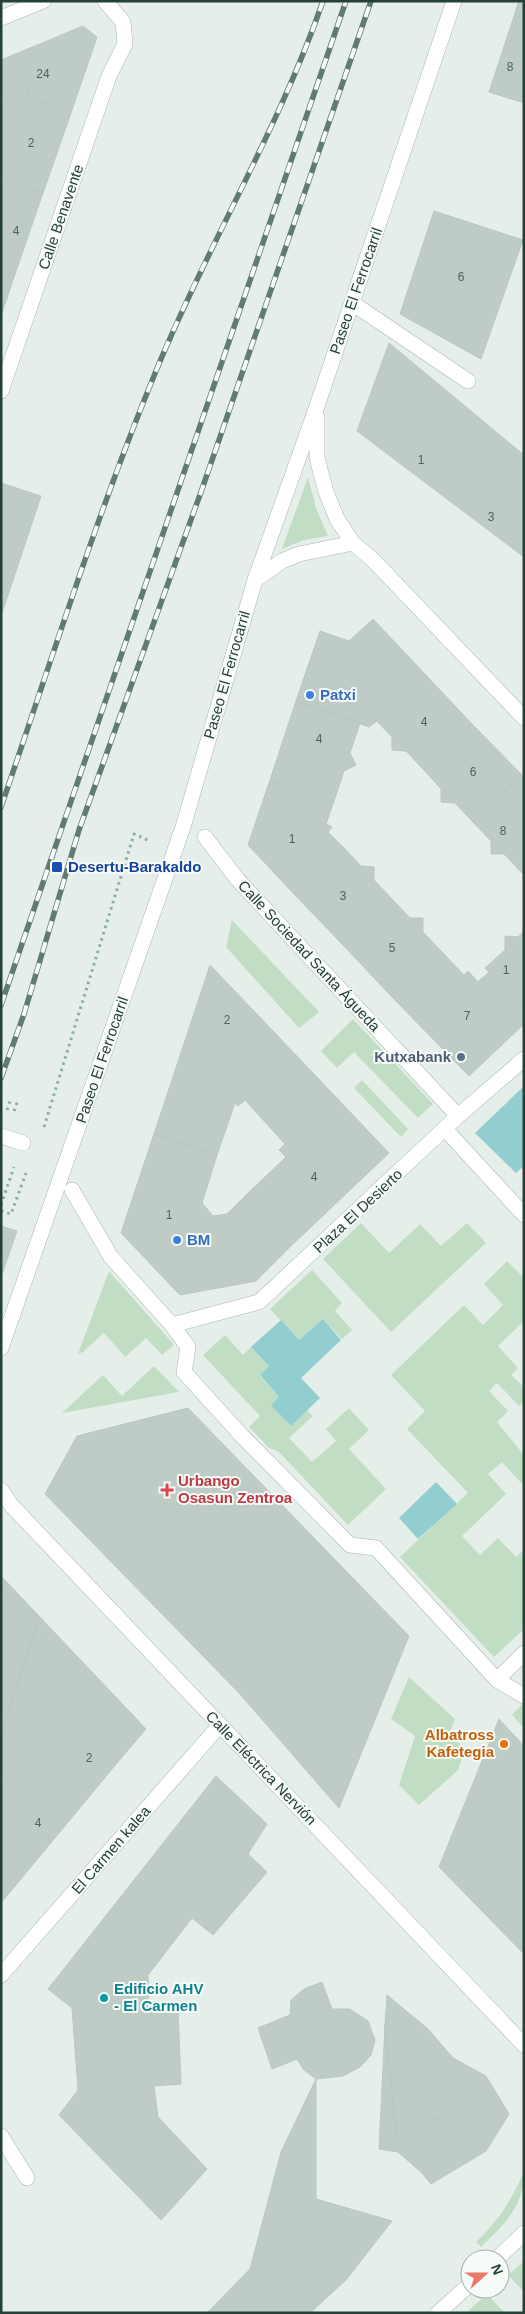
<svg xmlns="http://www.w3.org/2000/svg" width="525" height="2314" font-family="Arial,sans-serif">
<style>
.green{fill:#c1dec5}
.water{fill:#92ced0}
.building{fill:#beccc5;stroke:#b9c8c0}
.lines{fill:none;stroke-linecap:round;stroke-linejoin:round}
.street-tunnel{stroke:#bfcbc6;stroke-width:15;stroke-dasharray:15 8;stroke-linecap:butt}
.street-casing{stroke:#a8b6b0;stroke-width:16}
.path{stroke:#88b09f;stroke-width:3;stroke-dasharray:2.5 4;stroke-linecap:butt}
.street{stroke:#fff;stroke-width:15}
.rail-casing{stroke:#607b71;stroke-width:5.5}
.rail{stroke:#f7fbf8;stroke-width:4;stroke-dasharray:11;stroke-linecap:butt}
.shop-dot{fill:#3f7fe0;stroke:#f7fbf8;stroke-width:2}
.transit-dot{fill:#1a4fb4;stroke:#f7fbf8;stroke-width:2}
.service-dot{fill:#5c6f8a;stroke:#f7fbf8;stroke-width:2}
.health-dot{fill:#e0444e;stroke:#f7fbf8;stroke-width:2}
.food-dot{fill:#e8710a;stroke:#f7fbf8;stroke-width:2}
.culture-dot{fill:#0f9aa8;stroke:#f7fbf8;stroke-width:2}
.labels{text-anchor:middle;stroke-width:4;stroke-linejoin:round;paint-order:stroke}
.number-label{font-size:12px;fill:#4b635a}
.street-label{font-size:15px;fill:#254036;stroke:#f7fbf8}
.shop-label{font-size:15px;font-weight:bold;fill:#366cbe;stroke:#f7fbf8;text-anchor:start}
.transit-label{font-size:15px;font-weight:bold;fill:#164399;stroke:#f7fbf8;text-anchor:start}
.service-label{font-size:15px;font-weight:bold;fill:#4e5e75;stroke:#f7fbf8;text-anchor:end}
.health-label{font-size:15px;font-weight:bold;fill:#be3a42;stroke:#f7fbf8;text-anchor:start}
.food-label{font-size:15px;font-weight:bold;fill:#c56008;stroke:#f7fbf8;text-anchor:end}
.culture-label{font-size:15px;font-weight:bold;fill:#0d838f;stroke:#f7fbf8;text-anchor:start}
</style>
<rect width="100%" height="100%" fill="#e6eeea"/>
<path class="green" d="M308,477L316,508L328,536L304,540L282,549Z
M232,920L319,1012L299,1028L226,947Z
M353,1019L433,1104L418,1118L354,1052L337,1068L321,1051Z
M362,1080L408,1129L401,1137L354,1088Z
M361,1223L389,1253L420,1224L441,1246L467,1223L486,1243L391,1332L323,1259Z
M507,1261L524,1278V1321L498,1346L518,1368L511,1375L524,1387V1401L519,1406L497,1383L489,1391L508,1411L497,1422L524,1455V1486L502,1462L488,1474L506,1494L462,1536L480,1555L498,1538L516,1557L524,1550V1629L494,1657L400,1557L468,1493L407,1429L425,1411L391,1375L464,1305L483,1325L503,1305L484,1284Z
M312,1270L342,1303L335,1311L352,1330L342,1339L323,1319L299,1340L270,1309Z
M109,1271L174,1345L162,1355L146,1338L125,1357L104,1333L83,1352L78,1354Z
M225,1335L243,1355L251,1347L269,1366L260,1376L279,1397L272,1405L291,1426L307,1410L313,1416L289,1438L312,1462L336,1441L326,1429L349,1408L369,1430L349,1449L386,1489L348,1525L278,1451L269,1448L249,1427L260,1416L203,1355Z
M154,1366L179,1392L62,1413L103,1375L122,1396Z
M409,1677L455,1719L449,1733L465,1749L458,1770L419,1805L399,1785L415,1736L391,1719Z
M524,1702V1728L512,1715Z
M524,2172C524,2206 505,2224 481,2247L476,2242C500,2219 510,2202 524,2172Z
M524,2261V2292L508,2275Z
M487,2294L505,2313H466Z"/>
<path class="water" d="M524,1086V1166L516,1173L475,1133Z
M323,1319L341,1340L301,1378L320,1398L291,1426L271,1405L279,1397L260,1375L269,1366L251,1347L281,1320L299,1340Z
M436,1482L457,1504L418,1539L399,1518Z"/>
<path class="building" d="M519,1H524V103L489,92Z
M83,26L97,37L72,110L26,97L29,89L1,101V60Z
M29,89L26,97L72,110L43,193L1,177V101Z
M1,177L43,193L15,274L1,270Z
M434,211L523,240L481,359L400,314Z
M1,270L15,274L1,316Z
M389,343L524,455V557L357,431Z
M1,483L41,496L1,616Z
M373,619L423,672L374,718L377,721L369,727L296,701L320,631L349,641Z
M423,672L472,724L424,770L406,751L392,750V737L374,718Z
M296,701L360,723L350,753L356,765L344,771L334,801L270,780Z
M472,724L522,775L473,822L455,803L441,802V789L424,770Z
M522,775L524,777V872L522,873L504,854H491V841L473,822Z
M270,780L334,801L326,824L332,827L328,832L343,847L294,894L248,845Z
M343,847L361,866L374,867V880L392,899L343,945L294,894Z
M392,899L410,918H423V932L441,951L392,997L343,945Z
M524,931V1008L485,968L505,950V936L518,937Z
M441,951L464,975L468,971L478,982L489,972L524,1008V1024L469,1076L392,997Z
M210,965L314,1074L265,1122L245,1100L238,1106L235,1103L217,1155L154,1134Z
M314,1074L389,1153L291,1246L244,1197L286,1157L279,1150L285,1144L265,1122Z
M154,1134L217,1155L202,1203L213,1216L227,1214L244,1197L291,1246L256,1281L180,1295L121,1233Z
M1,1226L17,1231L1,1277Z
M188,1408L409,1636L339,1808L239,1693L45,1494L77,1436Z
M1,1576L146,1729L122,1757L70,1708L1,1786V1736L37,1627L1,1592Z
M1,1592L37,1627L1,1736Z
M70,1708L122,1757L1,1903V1786Z
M499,1719L524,1746V1954L439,1867Z
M216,1776L267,1824L248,1854L267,1872L213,1935L192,1918L148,1975L149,2011L178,2009L181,2084L154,2086L158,2117L207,2169L161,2220L59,2115L78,2090L72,2008L48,1989Z
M322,1982L332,2009H350L368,2021L375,2040L371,2055L360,2067L343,2076L316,2079L304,2070L297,2059L272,2069L258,2028L290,2015L291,2000L304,1989Z
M387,1995L428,2029L453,2058L486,2076L509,2114L486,2151L431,2184L422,2173L398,2152L441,2117L396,2134L385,2025Z
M385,2025L396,2134L441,2117L398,2152L379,2149Z
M316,2079V2199L392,2221L346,2280L310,2313H207L250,2269L281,2152Z"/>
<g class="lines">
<path class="street-tunnel" d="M239,1693L352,1578"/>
<defs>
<path id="street" d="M1,18L43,1
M352,303L468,381
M1,391L109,76L125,44L123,22L105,1
M317,418V458L326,492L337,519L353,543L374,561L524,718
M255,580L282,561L299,554L353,543
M205,837L238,880L458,1116
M445,1129L524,1215
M1,1136L23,1143
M72,1190L111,1257L172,1325L188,1347L184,1372L242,1436L350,1545L376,1548L497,1680L524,1696
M172,1325L259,1302L458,1116L524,1059
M1,1348L183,827L255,580L316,409L454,1
M1,1490L12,1506L524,2045
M497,1680L524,1653
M1,1975L220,1725
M1,2136L27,2178
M497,2259L524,2233
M438,2313L470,2284"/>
</defs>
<use href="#street" class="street-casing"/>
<path class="path" d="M7,1110L11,1098
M14,1111L18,1100
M44,1127L134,834L150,841
M1,1205L14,1167
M1,1211L11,1214L26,1173"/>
<use href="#street" class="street"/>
<defs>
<path id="rail" d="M1,807C51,662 97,514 156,371C207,246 279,129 323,1
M1,1005L346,1
M1,1078L24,1014L79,830L201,492L371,1"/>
</defs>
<use href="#rail" class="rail-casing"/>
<use href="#rail" class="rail"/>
</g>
<g class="shop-dot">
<circle cx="310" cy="695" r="5"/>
<circle cx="177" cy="1240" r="5"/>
</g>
<rect class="transit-dot" x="51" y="861" width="12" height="12" rx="2.5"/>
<circle class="service-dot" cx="461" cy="1057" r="5"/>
<path class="health-dot" d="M164.5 1482.5h5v5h5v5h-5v5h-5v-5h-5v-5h5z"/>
<circle class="food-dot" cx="504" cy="1744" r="5"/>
<circle class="culture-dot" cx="104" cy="1998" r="5"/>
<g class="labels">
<g class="number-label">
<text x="510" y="71">8</text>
<text x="43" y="78">24</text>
<text x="31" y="147">2</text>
<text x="16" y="235">4</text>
<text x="461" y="281">6</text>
<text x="421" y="464">1</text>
<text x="491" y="521">3</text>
<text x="424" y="726">4</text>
<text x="319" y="743">4</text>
<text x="473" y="776">6</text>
<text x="503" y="835">8</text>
<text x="292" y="843">1</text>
<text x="343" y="900">3</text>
<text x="392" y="952">5</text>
<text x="506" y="974">1</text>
<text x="467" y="1020">7</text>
<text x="227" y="1024">2</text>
<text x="314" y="1181">4</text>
<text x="169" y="1219">1</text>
<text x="89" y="1762">2</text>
<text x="38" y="1827">4</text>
</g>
<g class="street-label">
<text transform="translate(61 217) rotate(-71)" y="5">Calle Benavente</text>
<text transform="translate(356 291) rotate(-71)" y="5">Paseo El Ferrocarril</text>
<text transform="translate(227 675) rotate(-74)" y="5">Paseo El Ferrocarril</text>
<text transform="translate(309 956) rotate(47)" y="5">Calle Sociedad Santa Águeda</text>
<text transform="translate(102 1060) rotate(-71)" y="5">Paseo El Ferrocarril</text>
<text transform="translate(358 1211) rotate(-43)" y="5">Plaza El Desierto</text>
<text transform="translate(261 1768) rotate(46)" y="5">Calle Eléctrica Nervión</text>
<text transform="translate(111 1850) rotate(-49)" y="5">El Carmen kalea</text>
</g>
<g class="shop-label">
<text x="320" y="700">Patxi</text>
<text x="187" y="1245">BM</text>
</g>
<g class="transit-label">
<text x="68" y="872">Desertu-Barakaldo</text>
</g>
<g class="service-label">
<text x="451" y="1062">Kutxabank</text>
</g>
<g class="health-label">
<text x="178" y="1486">Urbango<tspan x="178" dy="17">Osasun Zentroa</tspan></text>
</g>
<g class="food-label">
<text x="494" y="1740">Albatross<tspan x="494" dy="17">Kafetegia</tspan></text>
</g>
<g class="culture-label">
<text x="114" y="1994">Edificio AHV<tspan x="114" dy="17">- El Carmen</tspan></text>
</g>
</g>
<rect width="525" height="2314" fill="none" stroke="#254036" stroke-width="5"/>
<g transform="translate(485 2274) rotate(69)"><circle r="24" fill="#f7fbf8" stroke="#a3b0aa"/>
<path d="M0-4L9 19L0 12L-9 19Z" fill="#ec7867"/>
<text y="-8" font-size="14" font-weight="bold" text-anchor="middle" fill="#254036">N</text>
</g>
</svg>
